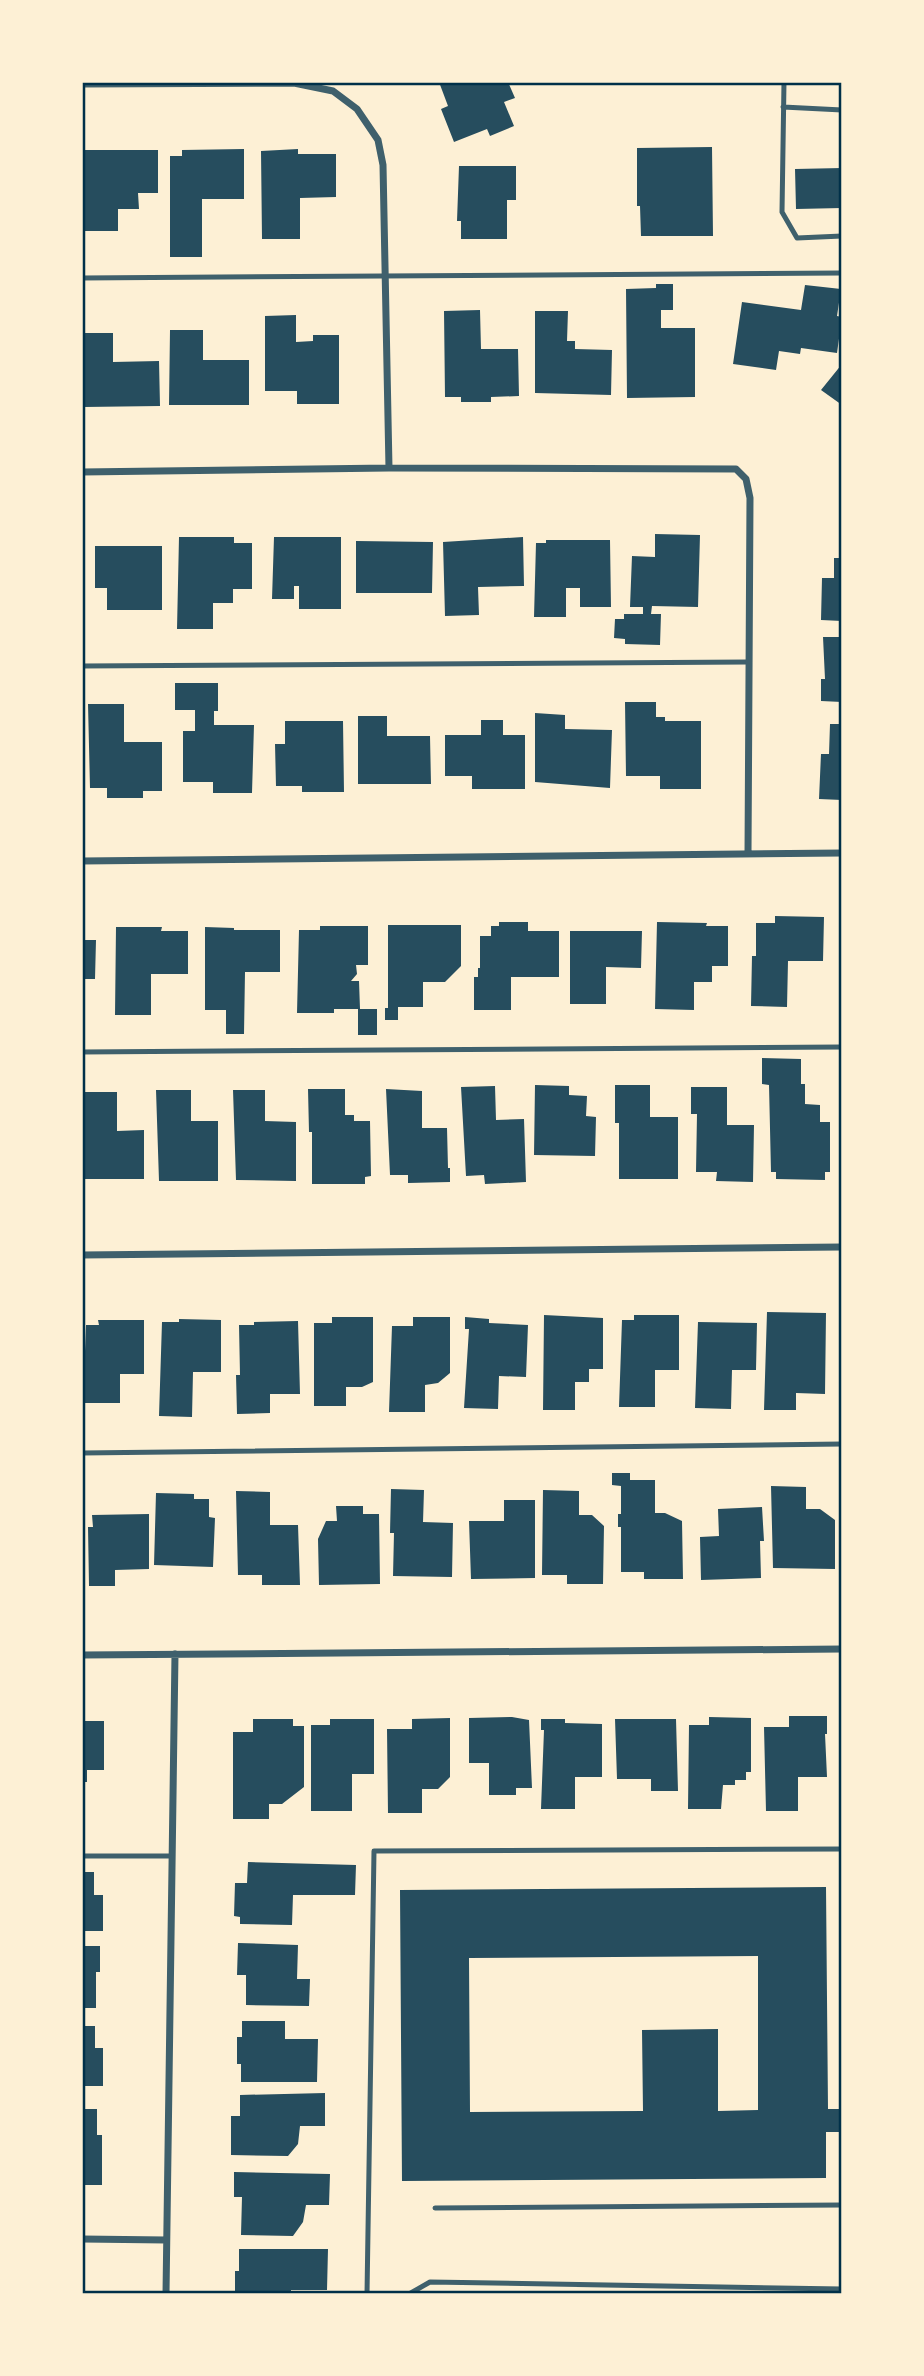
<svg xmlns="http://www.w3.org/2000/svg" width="924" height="2376" font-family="'Roboto Condensed',sans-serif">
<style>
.building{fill:#264d5e;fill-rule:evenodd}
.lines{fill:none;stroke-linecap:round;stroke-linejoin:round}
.service{stroke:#3f606c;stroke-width:5}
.minor{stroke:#3f606c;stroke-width:7}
.neatline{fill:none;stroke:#003049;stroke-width:2.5}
</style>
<rect width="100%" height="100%" fill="#fdf0d5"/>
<path class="building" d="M439,82H508L515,98L504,102L514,126L490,136L487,129L454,142L441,109L448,106Z
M712,147L713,236H641L640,206H637V148Z
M244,149V199H202V257H170V156H182V150Z
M298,149V154H336V197L300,198V239H262L261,151Z
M82,150H158V193H138L139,209H118V231H82Z
M459,166H516V200H507V239H461V221H457Z
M842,168V208L796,209L795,169Z
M656,284H673V310H661V328H695V397L627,398L626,289L656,288Z
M805,285L841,289L837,316L842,317L837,353L801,348L800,354L779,351L776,370L733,364L742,302L801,310Z
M480,310L481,349H518L519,396L491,397V402H461V397H445L444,311Z
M535,311H568L567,341H575V349L612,350L611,395L535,393Z
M296,315V342L313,341V335H339V404H297V391H265V316Z
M170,330H203V360H249V405H169Z
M82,333H113V362L159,361L160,406L84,407Z
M842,364V405L821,390Z
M655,534L700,535L698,607L652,606L651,614H661L660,645L625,644V639L614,638L615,619H624V614H643V607H630L632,556L655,557Z
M179,537H234V543H252V589H233V603H213V629H177Z
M274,537H341V609H299V586H294V599H272Z
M523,537L524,586L478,587L479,615L445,616L443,542Z
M546,540H610L611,607H580V588H566V617H534L536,543H546Z
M356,541L433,542L432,593H356Z
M95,546H162V610H107V588H95Z
M834,558H842V621L821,620L822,578H834Z
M823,637H842V702L821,701V679H825Z
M175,683H218V711H214V725H254L252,793H213V782H183V731H195V710H175Z
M625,702H656V717H665V721H701V789H660V776H626Z
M88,704H124V742H162V791H143V798H107V788H90Z
M535,713L565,715V729L612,730L610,788L535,782Z
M358,716H387V736H430L431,784H358Z
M481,720H503V735H525V789H472V776H445V735H481Z
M285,721H343L344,792H302V786H276L275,744H285Z
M830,724H842V800L819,799L821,754H829Z
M775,916L824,917L823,961H788L787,1007L751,1006L752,956H756V923H775Z
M499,922H528V931H559V977H511V1010H474V977H478V968H480V936H491V926H499Z
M657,922L707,923L706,926H728V966H712V982H694V1010L655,1009Z
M388,925H461V966L445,982H423V1007H398V1020H385V1008H388Z
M320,926H368V965H356L357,974L351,981H359L360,1009H334V1013H297L299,930H320Z
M116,927H162L161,931H188V974H151V1015H115Z
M205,927L234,928V930H280V972H245L244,1034H226V1010H205Z
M570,931H642L641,968L606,967V1004H570Z
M82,940H96L95,979H82Z
M358,1009H377V1035H358Z
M762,1058L801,1059V1084H805V1104L820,1105V1122H830V1172H825V1180L776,1179V1172H771L769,1085L762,1084Z
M535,1085L569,1086V1095L587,1096L586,1116L596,1117L595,1156L534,1155Z
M615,1085H650V1117H678V1179H619V1123H615Z
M495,1086L496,1120L524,1119L526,1182L485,1184L484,1175L466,1176L461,1087Z
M691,1087H727V1125H754L753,1182L716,1181L717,1172H696L697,1114H691Z
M308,1089H345V1115H354V1121H370L371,1176L365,1177V1184H312V1132H309Z
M386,1089L422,1091V1128H447L448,1168H450V1182L408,1183V1175H390Z
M156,1090H191V1121H218V1181H159Z
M233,1090H265V1121L296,1122V1181L236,1180Z
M82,1092H117V1131L144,1130V1179H82Z
M767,1312L826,1313L825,1394L796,1393V1410H764Z
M544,1315L603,1318V1369H589V1382H575V1410H543Z
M634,1315H679V1370H655V1407H619L622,1320H634Z
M332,1317H373V1382L362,1387H346V1406H314V1323H332Z
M413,1317H450V1373L438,1383L425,1385V1412H389L392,1326H413Z
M465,1317L489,1319V1323L528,1325L526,1377L499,1376L498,1409L464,1408L469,1329H465Z
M179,1319L221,1320V1372H193L192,1417L159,1416L162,1322H179Z
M98,1320H144V1374H120V1403H83L86,1325H99Z
M298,1321L300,1394H270V1413L237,1414L236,1375H240L239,1325H254V1322Z
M698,1322L757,1323L756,1370H732L731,1409L695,1408Z
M612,1473H630V1480H655V1513H665L682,1521L683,1579H644V1572H621V1527H618V1514H621V1486L612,1485Z
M771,1486L806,1487V1509H820L835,1520V1569L773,1568Z
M391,1489L424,1490L423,1522L453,1523L452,1577L393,1576L394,1533H390Z
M543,1490L579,1491V1515H592L604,1526L603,1584H567V1575H542Z
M236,1491L270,1492V1525H298L300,1585H262V1575H238Z
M156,1493L194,1494V1499H209V1517L215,1518L213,1567L154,1565Z
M504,1500H535V1578L471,1579L469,1521H504Z
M336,1506H363V1514H379L380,1584L319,1585L318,1539L326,1521H337Z
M762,1507L764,1541H760L761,1578L701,1580L700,1537L719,1536L718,1509Z
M149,1514V1569L115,1570V1586H89L88,1527H93L92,1515Z
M789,1716H827V1734H825L827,1777H798V1811H766L764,1727H789Z
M512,1717L529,1720L532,1788H516V1795H489V1763H469V1718Z
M709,1717L751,1718V1772H746V1780H735V1785H723L721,1809H688L689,1725H709Z
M450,1718V1777L438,1789H422V1813H388L387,1729H412V1719Z
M253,1719H293V1726H304V1787L282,1804H269V1819H233V1732H253Z
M330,1719H374V1774H352V1811H311V1725H330Z
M541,1719H565V1723L602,1724V1777H575V1809H541L544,1730H541Z
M615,1719H676L678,1791H651V1779H617Z
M82,1721H104V1770H87V1782H82Z
M248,1862L356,1865L355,1895H293L292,1925L240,1924V1917L234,1916L235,1883H247Z
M82,1872H94V1895H103V1931H82Z
M826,1887L828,2109H842V2132H826V2178L402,2181L400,1890ZM758,1956V2110L718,2111V2029L642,2030L643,2111L470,2112L469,1958Z
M238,1943L298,1945L297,1979H310L309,2006L246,2005V1975H237Z
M82,1946H100V1972H96V2008H82Z
M242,2021H285V2039H318L317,2082H241V2064H237V2037H242Z
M82,2026H95V2048H103V2086H82Z
M325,2093V2126H300L298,2144L288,2156L231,2155V2116H240V2095Z
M82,2109H97V2135H102V2185H82Z
M234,2172L330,2174L329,2205H306L303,2222L293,2236L241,2235L242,2197H234Z
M239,2249H328L327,2290H291V2294H235V2271H239Z"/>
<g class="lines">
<path class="service" d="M784,82L782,212L797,238L842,236
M783,107L842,110
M82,278L842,273
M82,666L748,662
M82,1052L842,1047
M82,1453L842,1444
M82,1856H171
M435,2208L842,2205
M367,2294L374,1851L842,1849
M409,2294L430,2282L842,2289"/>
<path class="minor" d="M82,84L294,83L333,91L357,109L378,140L383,165L389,468
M82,472L389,468L736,469L746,479L750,498L748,854
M82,861L842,853
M82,1255L842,1247
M82,1655L842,1649
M82,2239L166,2240
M166,2294L175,1654"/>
</g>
<rect width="924" height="2376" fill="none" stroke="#fdf0d5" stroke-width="168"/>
<rect x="84" y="84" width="756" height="2208" class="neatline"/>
</svg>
